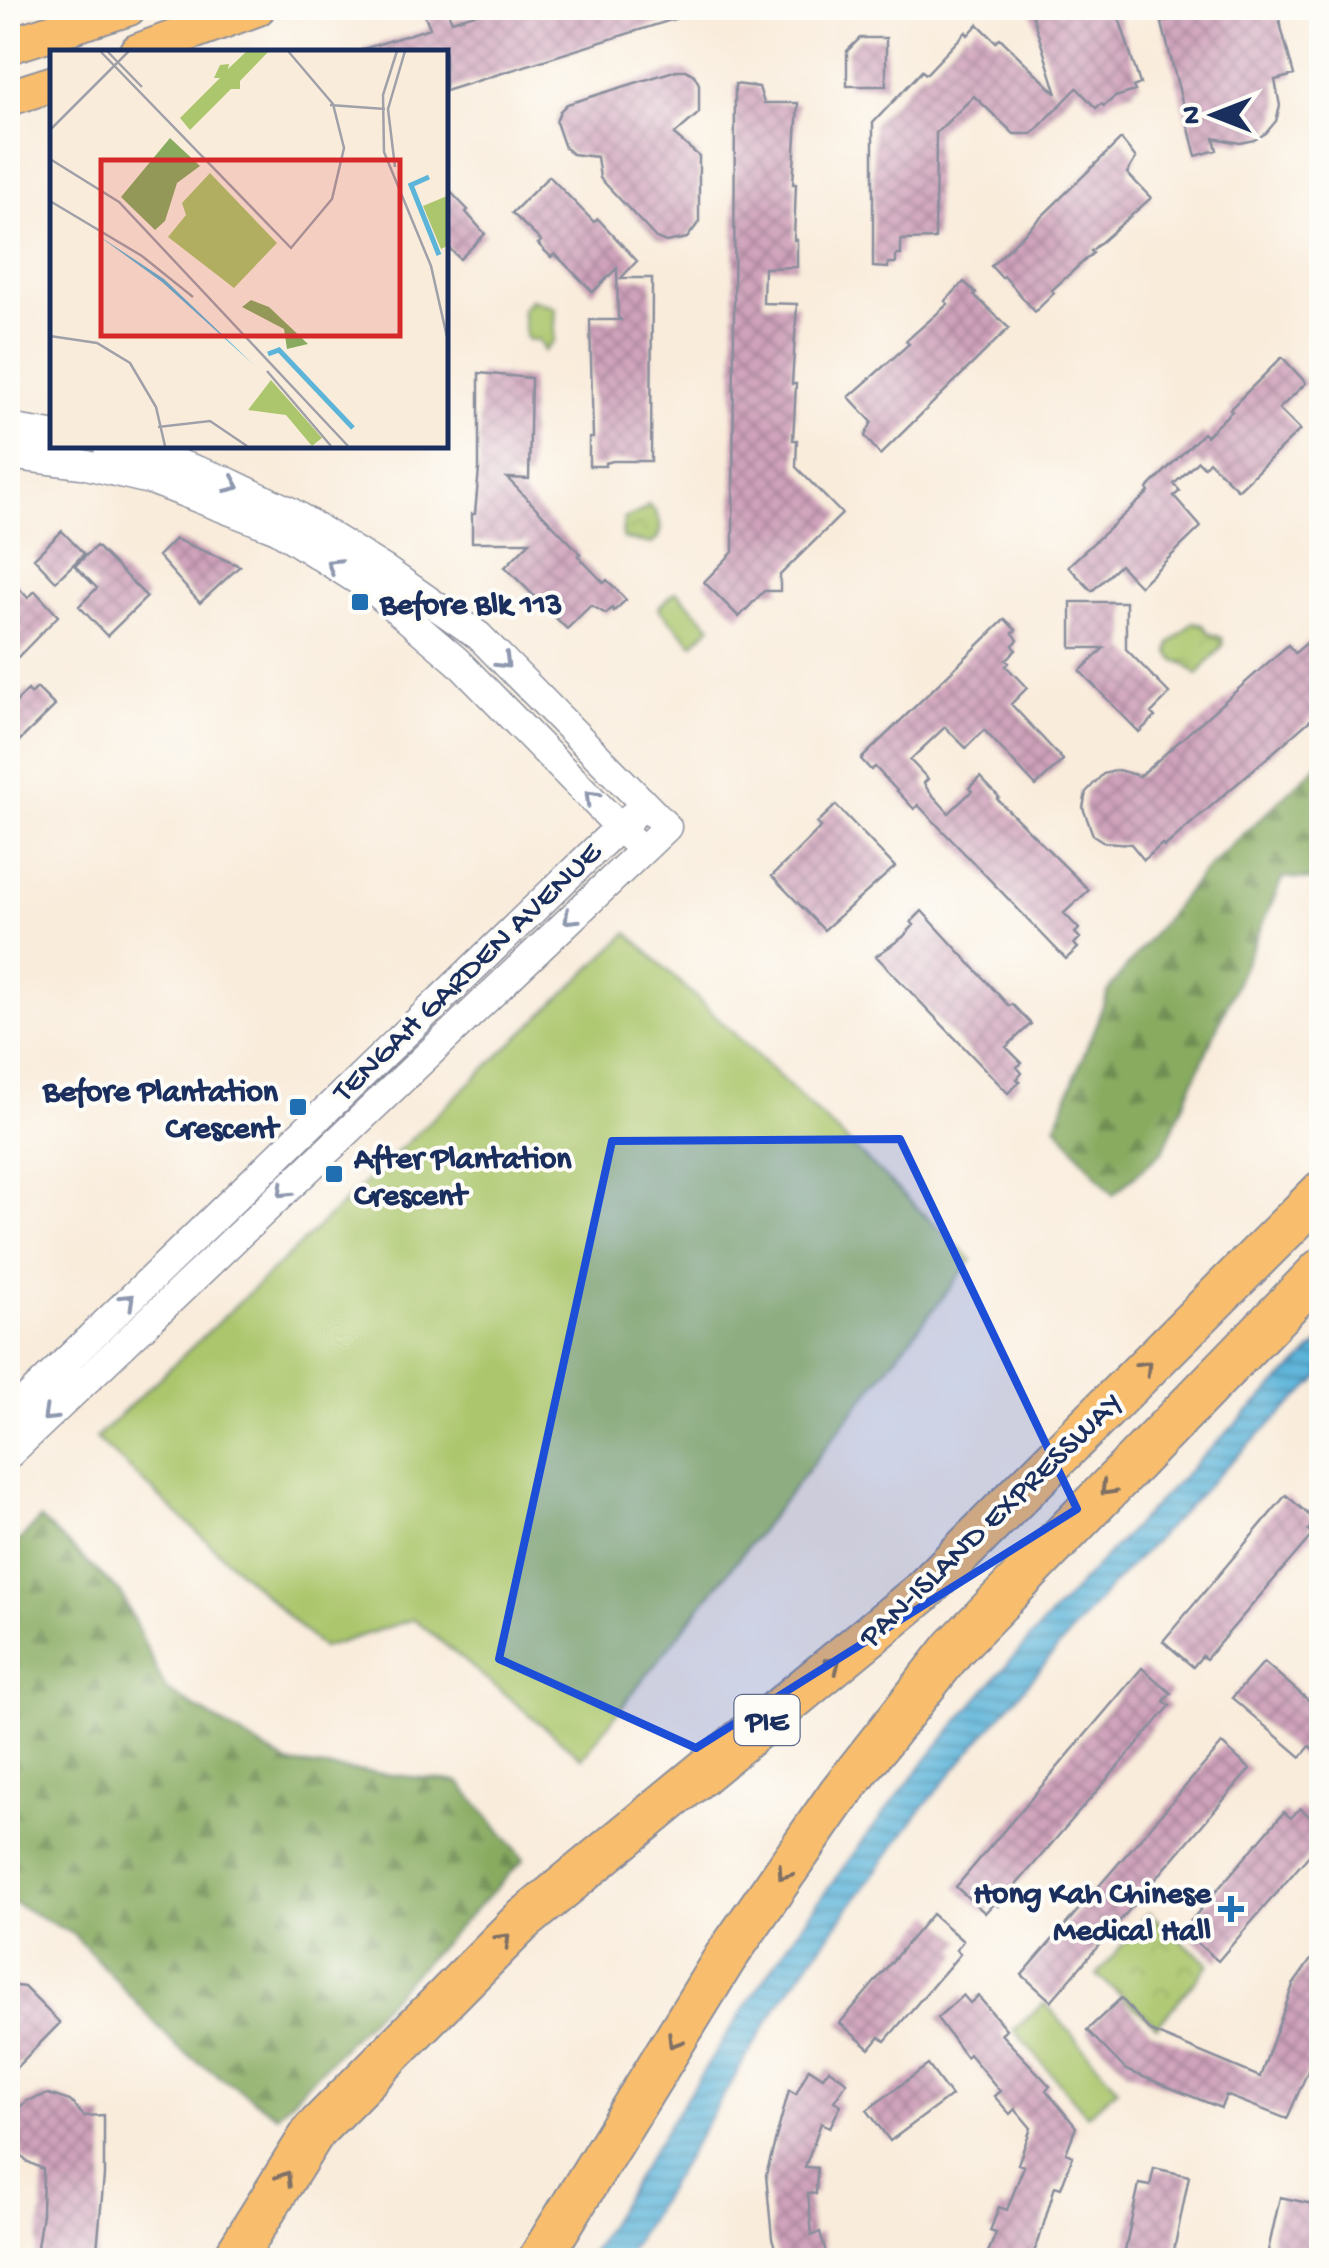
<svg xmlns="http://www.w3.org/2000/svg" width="1329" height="2268" font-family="'Gochi Hand',sans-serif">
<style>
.green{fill:#abc66c;stroke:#637a65;stroke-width:2.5}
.forest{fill:url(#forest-firs);stroke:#526d5f;stroke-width:2.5}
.park{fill:url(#park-crowns);stroke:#637a65;stroke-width:2.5}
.water{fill:url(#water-rules);stroke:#3c729c;stroke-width:2.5}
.building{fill:url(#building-cross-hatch)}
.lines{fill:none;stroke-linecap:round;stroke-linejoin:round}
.minor-casing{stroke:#8a8e9c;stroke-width:31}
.major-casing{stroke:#8a8e9c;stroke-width:39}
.highway-casing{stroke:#8a8e9c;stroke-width:46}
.minor{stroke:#fff;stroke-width:28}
.major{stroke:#f9be6d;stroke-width:35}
.highway{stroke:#f9be6d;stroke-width:42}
.oneway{stroke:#8d97ae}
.oneway2{stroke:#7f6f65}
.marked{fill:#1d4ed8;fill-opacity:0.2;stroke:#1d4ed8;stroke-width:8;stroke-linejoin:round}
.poi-dot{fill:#1f6fb2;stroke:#fdfcf7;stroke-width:4}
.labels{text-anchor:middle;stroke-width:8;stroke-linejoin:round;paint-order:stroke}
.shield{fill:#fdfcf7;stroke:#5f6c8c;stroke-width:2.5}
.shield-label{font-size:30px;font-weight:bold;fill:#1b2f5e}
.poi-label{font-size:32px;font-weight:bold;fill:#1b2f5e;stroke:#fdfcf7;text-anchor:start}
.street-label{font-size:32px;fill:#1b2f5e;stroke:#fdfcf7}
.inset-river{fill:none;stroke:#5cb4d9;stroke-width:5}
.inset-road{fill:none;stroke:#a0a0a9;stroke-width:2.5}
.view{fill:#d62828;fill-opacity:0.15;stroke:#d62828;stroke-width:5}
.inset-edge{fill:none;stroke:#1b2f5e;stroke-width:5}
</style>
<defs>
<pattern id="forest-firs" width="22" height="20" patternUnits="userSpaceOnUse" patternTransform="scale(2.5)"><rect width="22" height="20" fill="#88ab60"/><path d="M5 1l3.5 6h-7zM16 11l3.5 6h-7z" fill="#6e8c52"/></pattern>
<pattern id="park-crowns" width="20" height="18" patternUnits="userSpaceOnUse" patternTransform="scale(2.5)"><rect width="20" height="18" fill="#abc66c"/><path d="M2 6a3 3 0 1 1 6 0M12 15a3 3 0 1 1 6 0" fill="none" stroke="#93aa60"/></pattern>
<pattern id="water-rules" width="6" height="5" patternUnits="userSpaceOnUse" patternTransform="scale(2.5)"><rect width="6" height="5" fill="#5cb4d9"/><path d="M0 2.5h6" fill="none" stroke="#4b93b3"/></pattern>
<pattern id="building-cross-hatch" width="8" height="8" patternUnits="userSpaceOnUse" patternTransform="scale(2.5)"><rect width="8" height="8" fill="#d0a3bb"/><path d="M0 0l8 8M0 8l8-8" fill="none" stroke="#a8859b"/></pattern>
</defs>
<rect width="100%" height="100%" fill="#fdfcf7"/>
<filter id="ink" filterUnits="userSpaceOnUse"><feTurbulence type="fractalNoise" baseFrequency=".01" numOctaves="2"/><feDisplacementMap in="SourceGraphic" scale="20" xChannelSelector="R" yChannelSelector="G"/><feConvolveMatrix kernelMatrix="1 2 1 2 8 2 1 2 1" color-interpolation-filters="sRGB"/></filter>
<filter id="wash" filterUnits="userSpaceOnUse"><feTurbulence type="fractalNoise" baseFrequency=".0048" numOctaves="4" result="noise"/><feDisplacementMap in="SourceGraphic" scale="40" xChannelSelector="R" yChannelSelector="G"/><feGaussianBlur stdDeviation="2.25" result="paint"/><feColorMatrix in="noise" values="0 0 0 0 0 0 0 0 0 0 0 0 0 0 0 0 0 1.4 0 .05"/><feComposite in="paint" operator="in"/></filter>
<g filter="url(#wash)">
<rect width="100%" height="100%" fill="#f9ecdb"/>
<path class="green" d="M676,591L711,626L693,644L658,608Z
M628,933L972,1260L582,1758L414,1619L322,1648L96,1438Z
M1045,2003L1118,2088L1087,2115L1014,2030Z"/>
<path class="forest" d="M1321,762V881L1283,877L1163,1151L1113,1195L1056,1125L1110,988L1201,874Z
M40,1519L121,1593L166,1690L289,1764L459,1782L524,1859L277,2115L179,2049L74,1935L8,1900V1553Z"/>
<path class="park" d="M531,299L556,308L554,341L544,351L538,340H528L525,336L522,309Z
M648,505C661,514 666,533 652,544L625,539L622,537L624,519L644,510Z
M1193,622L1203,625L1209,633L1222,638L1223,645L1197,675L1184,663L1175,661L1169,653L1170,644Z
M1149,1913L1209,1964L1157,2026L1097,1975Z"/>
<path class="water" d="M1321,1342V1376L1224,1469L1109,1588L924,1806L778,2005L624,2260H587C683,2097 786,1938 903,1789C1030,1629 1172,1482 1321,1342Z"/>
<g id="blocks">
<path class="building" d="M422,8H446L452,21L494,8H699L700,11L445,91V52H364L363,49L430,28Z
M1030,8H1116L1140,84L1133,87L1135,91L1115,97L1104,106L1101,104L1096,108L1077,88L1032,134H1014L974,96L936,133L935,239L901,240V255H896V263H888V268L873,267V123L922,71L926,74L966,32L968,35L978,24L996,42L1000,38L1057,94Z
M1158,8H1276L1294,75L1275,80L1280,106L1276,121L1266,133L1254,140L1240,143L1214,138L1217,150L1196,156Z
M860,38H886V86H847V51Z
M677,70H686L694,75L699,84V113L674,135L699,156V222L687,238L666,242L656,238L600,178L597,157L572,154L565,148L556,122L560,111L567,104Z
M735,84L759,87L764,103H798L793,184H796L794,240H797V267L764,268L763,303L797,304L792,384H796L793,440H797L796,467L842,514L780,575V591H764L739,617L704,582L733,552Z
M1121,139L1136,158L1127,173L1151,198L1091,251L1093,253L1052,290L1054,293L1035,312L1004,276L1002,278L991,266Z
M549,176L594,222L598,219L637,261L621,278H652L651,461H613L605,463V466H589V438H593L590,320H621L618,317L617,268L593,292L555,254L551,257L538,244L541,241L512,213Z
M445,186L468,210L466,212L485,234L460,259L445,244Z
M964,282L976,293L974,295L1009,328L880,455L865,436L872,422L849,397L909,344L906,341L948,304L945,301Z
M1282,357L1306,383L1279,409L1300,430L1238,490L1209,461L1204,467L1198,461L1174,484L1180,491L1174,496L1201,527L1140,586L1120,565L1092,591L1068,566L1149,492L1147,489L1203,433L1206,436L1232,411L1230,409Z
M479,373L531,378L529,479L507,478L581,554L578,556L604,583L607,580L626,600L614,611L612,608L606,614L591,605L567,629L505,567L530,542H472V514H475L479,469Z
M62,531L84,554L56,581L34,558Z
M175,539L240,566L200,603L158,556Z
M96,546L147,597L107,636L79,606L97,588L75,566Z
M8,576L28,598L35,591L58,616L18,657L8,646V617L14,611L8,604Z
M1071,602H1126V649L1170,694L1151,713L1155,717L1139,732L1080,671L1104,648H1071Z
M1005,619L1016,630L1013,633L1018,640L1013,645L1016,650L1006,660L1009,663L1006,666L1027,688L1011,704L1063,760L1036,786L984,730L966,748L945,727L910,760L928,779L924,783L928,790L949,813L972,791L969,788L980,777L999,797L997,799L1089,890L1064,913L1079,929L1075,933L1080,938L1074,944L1078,948L1066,959L918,805L914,809L875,767L871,770L861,759Z
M1322,630V710L1164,847L1162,844L1144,860L1131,844L1104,842L1093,835L1083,808L1086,792L1103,774L1118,770L1140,776L1288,645L1295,653Z
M37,688L55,706L8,752V710L28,690L31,694Z
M836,805L895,867L824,930L772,876L821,827L817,823Z
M922,911L1009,1006L1012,1004L1031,1024L1006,1047L1022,1063L1017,1067L1022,1073L1017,1079L1020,1082L1008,1093L876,956L903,937L914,925L911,922Z
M1286,1495L1316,1521L1308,1530L1313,1534L1206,1659L1202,1656L1193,1667L1163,1641Z
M1264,1662L1322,1712V1756L1310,1746L1301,1757L1232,1698Z
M1142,1668L1171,1693L1164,1701L1170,1706L998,1906L994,1903L985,1913L956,1887Z
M1222,1744L1250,1769L1051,2001L1022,1975Z
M1300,1808L1322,1827V1840L1218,1961L1189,1936L1195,1929L1189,1923L1284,1812L1291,1818Z
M932,1914L963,1941L956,1950L960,1954L885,2041L880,2037L870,2049L840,2023Z
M1322,1944V2039L1287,2119L1226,2095L1221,2108L1126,2070L1087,2030L1121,1998L1150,2031L1260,2077L1293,1985Z
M16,1986L24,1987L60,2023L8,2076V1989Z
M963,1995L970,2003L978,1996L1006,2029L1001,2034L1050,2086L1046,2090L1076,2127L1066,2153L1073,2156L1061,2188L1055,2186L1039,2240L1033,2254L1028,2252L1025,2260H985L996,2233L990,2231L999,2207L1007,2210L1024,2166L1018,2164L1031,2128L1015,2109L1010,2114L994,2096L1000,2091L969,2054L966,2057L937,2018Z
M928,2065L951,2096L890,2141L867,2110Z
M809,2068L823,2077L829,2069L847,2082L834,2101L841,2105L830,2127L821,2123L805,2167L817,2168L816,2194L808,2193L812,2236L820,2232L828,2260H779L772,2238L766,2175L789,2090L796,2094Z
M48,2094L70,2101L84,2116L104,2115V2176L96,2260H35L42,2214L43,2169L26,2161L18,2152L11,2131L18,2109L26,2101Z
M1154,2168L1189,2176L1172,2260H1123L1139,2184L1150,2186Z
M1280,2197L1317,2205L1313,2221L1322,2223V2228L1314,2260H1266Z"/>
</g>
</g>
<g filter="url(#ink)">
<use href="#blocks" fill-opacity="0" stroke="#8a8e9c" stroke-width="2.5"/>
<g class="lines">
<defs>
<path id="minor" d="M8,428L52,435
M8,455L82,464L154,481L277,529L376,592L457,661L630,838
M8,1417L620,826L645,805
M8,1455L667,827L479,636L385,570L289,511L224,480L159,457L107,445"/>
<path id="major" d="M8,46L128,8
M137,52L257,8
M8,98L52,84"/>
<path id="highway" d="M233,2260L314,2131L521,1922L921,1593L1322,1192
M539,2260L725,1958L840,1793L954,1648L1322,1269"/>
</defs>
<use href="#minor" class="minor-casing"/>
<use href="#major" class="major-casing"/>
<use href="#highway" class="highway-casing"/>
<use href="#minor" class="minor"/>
<use href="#major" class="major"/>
<use href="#highway" class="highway"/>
</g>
<defs><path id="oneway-chevron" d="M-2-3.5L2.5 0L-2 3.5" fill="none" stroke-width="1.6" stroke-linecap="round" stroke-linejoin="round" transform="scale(2.5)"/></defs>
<g class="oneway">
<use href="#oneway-chevron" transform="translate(233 485) rotate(24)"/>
<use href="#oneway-chevron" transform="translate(333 565) rotate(-148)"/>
<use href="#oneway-chevron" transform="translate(504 662) rotate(45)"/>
<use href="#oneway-chevron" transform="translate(591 797) rotate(-135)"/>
<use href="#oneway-chevron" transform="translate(570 918) rotate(136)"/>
<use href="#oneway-chevron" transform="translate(284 1191) rotate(136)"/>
<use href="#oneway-chevron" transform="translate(128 1300) rotate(-44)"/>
<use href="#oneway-chevron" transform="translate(49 1415) rotate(136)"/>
</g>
<g class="oneway2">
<use href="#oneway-chevron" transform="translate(1145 1367) rotate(-45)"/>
<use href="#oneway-chevron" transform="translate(1107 1489) rotate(134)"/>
<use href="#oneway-chevron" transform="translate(834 1664) rotate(-39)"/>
<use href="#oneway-chevron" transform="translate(784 1873) rotate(125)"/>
<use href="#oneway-chevron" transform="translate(504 1940) rotate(-45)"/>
<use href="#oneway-chevron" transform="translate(674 2041) rotate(122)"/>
<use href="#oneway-chevron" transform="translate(285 2178) rotate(-58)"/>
</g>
</g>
<path class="marked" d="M900,1139L1077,1509L696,1748L499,1659L612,1141Z"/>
<g class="poi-dot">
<rect x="350" y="592" width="20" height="20" rx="5"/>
<rect x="288" y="1097" width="20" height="20" rx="5"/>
<rect x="324" y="1164" width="20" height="20" rx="5"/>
<path d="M1226 1894h10v10h10v10h-10v10h-10v-10h-10v-10h10z"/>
</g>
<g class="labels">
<rect class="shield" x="734.5" y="1695" width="65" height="50" rx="8"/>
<g class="shield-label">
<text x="767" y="1730">PIE</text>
</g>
<g class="poi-label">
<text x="380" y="613">Before Blk 113</text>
<text x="278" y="1100" text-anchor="end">Before Plantation<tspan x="278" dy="37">Crescent</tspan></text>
<text x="354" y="1167">After Plantation<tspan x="354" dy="37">Crescent</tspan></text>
<text x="1211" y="1902" text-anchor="end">Hong Kah Chinese<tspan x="1211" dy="37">Medical Hall</tspan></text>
</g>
<g class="street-label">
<text transform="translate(465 970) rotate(-44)" y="11">TENGAH GARDEN AVENUE</text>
<text transform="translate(989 1518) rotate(-44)" y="11">PAN-ISLAND EXPRESSWAY</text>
</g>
</g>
<g transform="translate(50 50)">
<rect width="398" height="398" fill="#f9ecdb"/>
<path d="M160,123L227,193L184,238L118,187L136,165L132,153ZM397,146V196L391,199L373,156Z" fill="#abc66c"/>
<path d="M120,88L150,116L127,133L115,171L105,180L71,147ZM201,250L219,257L258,294L237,299L234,279L192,257Z" fill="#88ab60"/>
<path d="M197,1H219L190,31V39H181L140,80L130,68L170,28H164L170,15L179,14L178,19ZM221,330L272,388L262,396L236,365L198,360Z" fill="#abc66c"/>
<path d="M46,184L114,229L204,315L112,232Z" fill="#5cb4d9"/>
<path class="inset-river" d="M379,127L361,135L389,205M218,304L229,300L303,378"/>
<path class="inset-road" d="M57,1L92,37M347,1L333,45L334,102L381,216L397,287M51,2L241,198L282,149L294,98L283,54L238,1M280,55L335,59M0,80L79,1M0,109L69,152L298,396M345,117L338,59L355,1M0,151L92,206L143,247M0,286L47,293L80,313L106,357L115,396M217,321L281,396M108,377L160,371L197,396"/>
<path class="view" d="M51,110H350V286H51Z"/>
<rect width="398" height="398" class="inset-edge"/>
</g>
<rect width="1329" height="2268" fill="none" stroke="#fdfcf7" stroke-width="40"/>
<g transform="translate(1214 115) rotate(270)" stroke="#fdfcf7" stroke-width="8" paint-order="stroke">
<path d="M0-8L18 38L0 25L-18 38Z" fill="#1b2f5e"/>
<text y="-15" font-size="28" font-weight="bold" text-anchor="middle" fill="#1b2f5e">N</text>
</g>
</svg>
